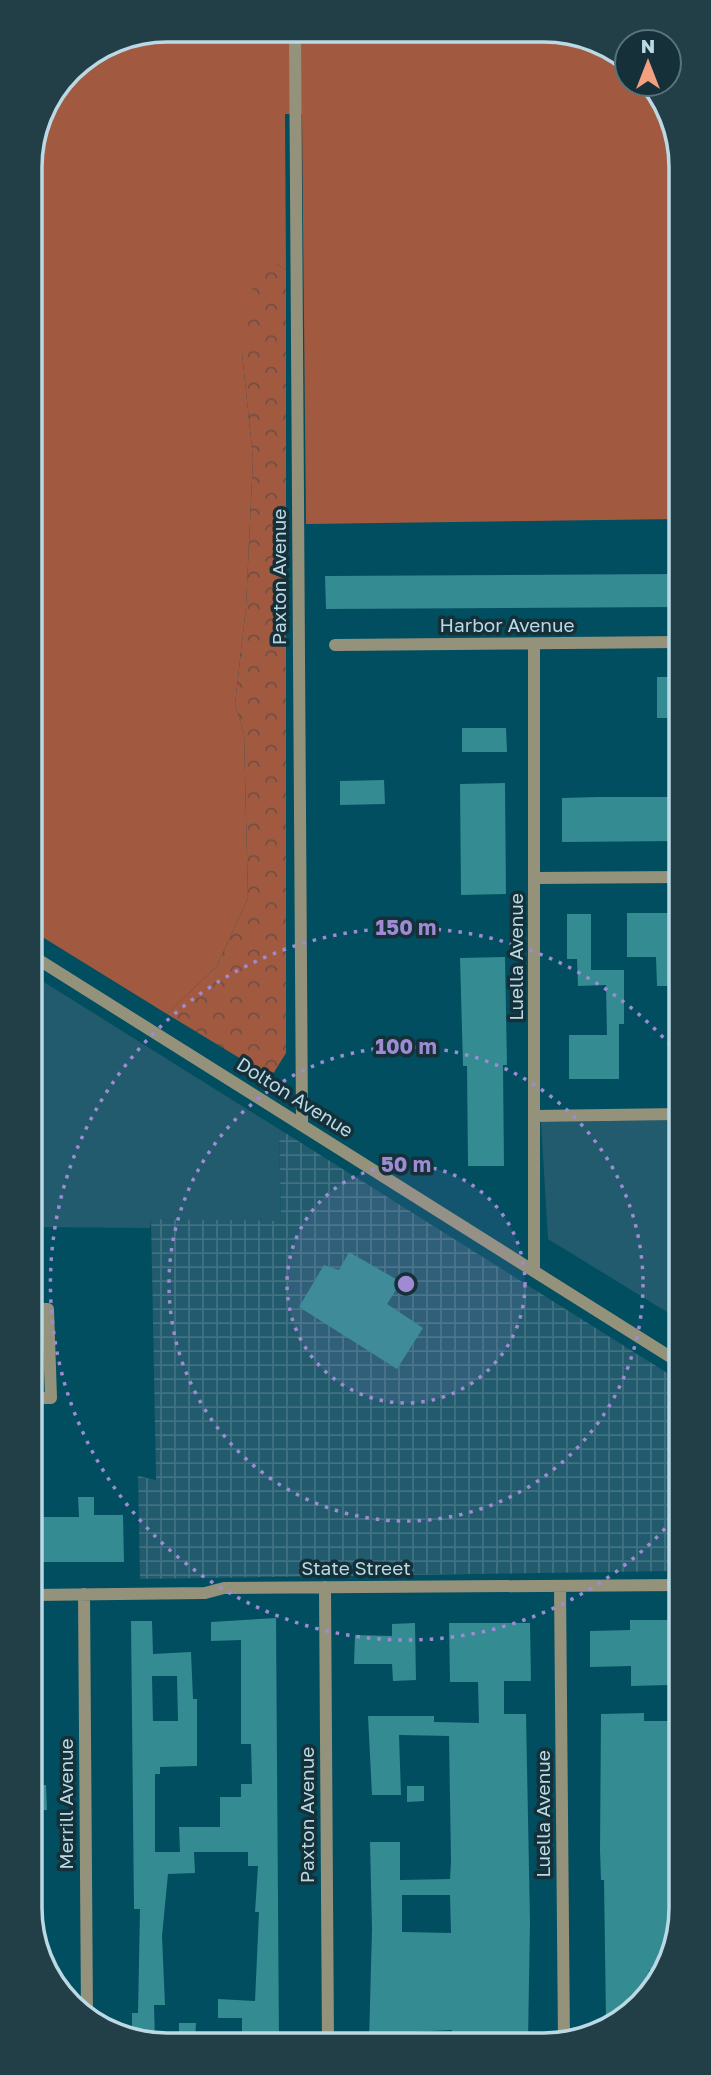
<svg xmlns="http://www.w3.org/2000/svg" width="711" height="2075" font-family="'Golos Text',sans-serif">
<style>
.built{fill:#215b6d}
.industrial{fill:url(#industrial-grid)}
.grass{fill:#a15a40}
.forest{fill:url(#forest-crowns)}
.building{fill:#348b91;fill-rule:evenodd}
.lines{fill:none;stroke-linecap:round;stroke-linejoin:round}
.minor{stroke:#95927c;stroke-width:12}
.ring{fill:none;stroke:#9e8bd3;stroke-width:3.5;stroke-dasharray:3.5 7}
.labels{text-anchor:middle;stroke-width:7;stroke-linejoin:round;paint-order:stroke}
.street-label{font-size:19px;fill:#bad9e4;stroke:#153038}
.rim{fill:none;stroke:#bad9e4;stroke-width:3.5}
.centre{fill:#9e8bd3;stroke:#153038;stroke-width:3.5}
.ring-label{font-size:21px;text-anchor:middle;font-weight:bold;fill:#9e8bd3;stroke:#153038;stroke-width:7;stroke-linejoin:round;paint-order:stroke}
</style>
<defs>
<pattern id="industrial-grid" width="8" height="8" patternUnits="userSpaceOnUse" patternTransform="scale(1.75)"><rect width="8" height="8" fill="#215b6d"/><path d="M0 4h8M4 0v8" fill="none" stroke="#3f7282"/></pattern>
<pattern id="forest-crowns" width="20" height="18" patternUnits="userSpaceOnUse" patternTransform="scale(1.75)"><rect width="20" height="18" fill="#a15a40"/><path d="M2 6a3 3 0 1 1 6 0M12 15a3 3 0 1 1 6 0" fill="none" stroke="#724f42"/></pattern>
</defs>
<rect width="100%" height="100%" fill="#004e60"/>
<path class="built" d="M31,974L279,1129L281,1222L151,1219L150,1228L32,1227Z
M680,1120V1320L548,1239L541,1122Z"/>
<path class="industrial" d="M279,1129L680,1381V1571L140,1579L138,1476L156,1480L151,1219L281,1221Z"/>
<path class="grass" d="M167,30L571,32L627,63V84H649L679,140V519L306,524L302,114H285L286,270L277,264L242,353L253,458L246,607L235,704L244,734L248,898L217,966L167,1014L31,930L30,158L44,106L76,64L115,40Z"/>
<path class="forest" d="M277,264L286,270V1053L271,1077L167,1014L217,966L248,898L244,734L235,704L246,607L253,458L242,353L254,279Z"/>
<path class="building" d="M676,574V607L326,609L325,576Z
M657,677H679V718H657Z
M462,728H506L507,752H462Z
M384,780L385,804L340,805V781Z
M505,783L506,894L461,895L460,784Z
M597,797H679V841L562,842V798Z
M627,913H680V954H673L674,986H657L656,957H627Z
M567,914H591V970H624V1024H619V1079H569V1035H607L606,985L578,986L577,959H567Z
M505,957L507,1065H503L504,1166H468L467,1066H463L460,958Z
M349,1252L401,1282L387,1304L423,1328L397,1369L299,1307L324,1265L339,1270Z
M78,1497H94V1515H123L124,1562H33L34,1517H79Z
M276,1618L279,2043H242V2018H218V1999L255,2001L259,1912H255L258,1866H248V1852H194L195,1873L168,1874L162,1936L165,2005H154L155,2041H137L132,2038V2013H138L140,1909H134L131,1621H152L153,1654L191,1652L193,1699H197V1766L160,1767V1774H155V1852H180L179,1827H220V1797H241V1784H252L251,1744H241V1640L211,1641V1622ZM152,1676H177L178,1721H153Z
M630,1620H668L669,1685L631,1686V1666L590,1667V1631L630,1630Z
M415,1623L416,1680L393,1681L392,1664H354L355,1635L392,1636V1624Z
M449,1623H530L531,1681H504V1714H526L530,1921L528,2043H452V2030L410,2032V2041L369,2042L372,1929L370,1842H400V1880L450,1879L451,1861L449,1736L399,1735L401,1795H372L368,1716H434V1722L479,1723L478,1682H450ZM402,1895H450L451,1933L402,1932Z
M644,1713V1721H674L673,1935L659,1970H649L647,1998L606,2022L604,1880H601L600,1850L601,1714Z
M32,1785H46L47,1810L32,1811Z
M407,1786H424V1801L407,1802Z
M179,2023H196L195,2041H179Z"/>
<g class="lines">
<path class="minor" d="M295,31L302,1124
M335,645L679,642
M535,878L680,877
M31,955L680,1363
M535,1116L680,1114
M534,1271V644
M32,1309H48L51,1398H32
M560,1586L564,2043
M325,1587L328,2043
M84,1594L87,2014
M32,1595L205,1593L224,1588L681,1585"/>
</g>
<circle cx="406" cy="1284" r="119" fill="#9e8bd3" fill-opacity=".12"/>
<g class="ring">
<circle cx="406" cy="1284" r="119"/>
<circle cx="406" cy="1284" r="237"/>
<path d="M679 1513A356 356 0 1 1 679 1055"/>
</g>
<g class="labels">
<g class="street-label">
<text transform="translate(279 577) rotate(-90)" y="7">Paxton Avenue</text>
<text x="507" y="632">Harbor Avenue</text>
<text transform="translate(516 957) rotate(-90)" y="7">Luella Avenue</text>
<text transform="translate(295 1097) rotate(32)" y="7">Dolton Avenue</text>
<text x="356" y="1575">State Street</text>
<text transform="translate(66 1804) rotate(-90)" y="7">Merrill Avenue</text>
<text transform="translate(543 1814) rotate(-90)" y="7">Luella Avenue</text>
<text transform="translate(307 1815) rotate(-90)" y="7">Paxton Avenue</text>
</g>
</g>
<path d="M0 0H711V2075H0ZM167 42H544A125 125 0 0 1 669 167V1908A125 125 0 0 1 544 2033H167A125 125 0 0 1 42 1908V167A125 125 0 0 1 167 42Z" fill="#223e46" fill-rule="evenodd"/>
<path class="rim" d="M167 42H544A125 125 0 0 1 669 167V1908A125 125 0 0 1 544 2033H167A125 125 0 0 1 42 1908V167A125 125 0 0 1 167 42Z"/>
<circle cx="406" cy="1284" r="10" class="centre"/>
<g class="ring-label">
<text x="406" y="935">150 m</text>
<text x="406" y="1054">100 m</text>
<text x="406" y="1172">50 m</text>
</g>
<g transform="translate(648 63)"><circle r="33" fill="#153038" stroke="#57747d" stroke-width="2"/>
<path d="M0-5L12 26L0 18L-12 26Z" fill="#f3a081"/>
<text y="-10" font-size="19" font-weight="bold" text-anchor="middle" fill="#bad9e4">N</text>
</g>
</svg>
